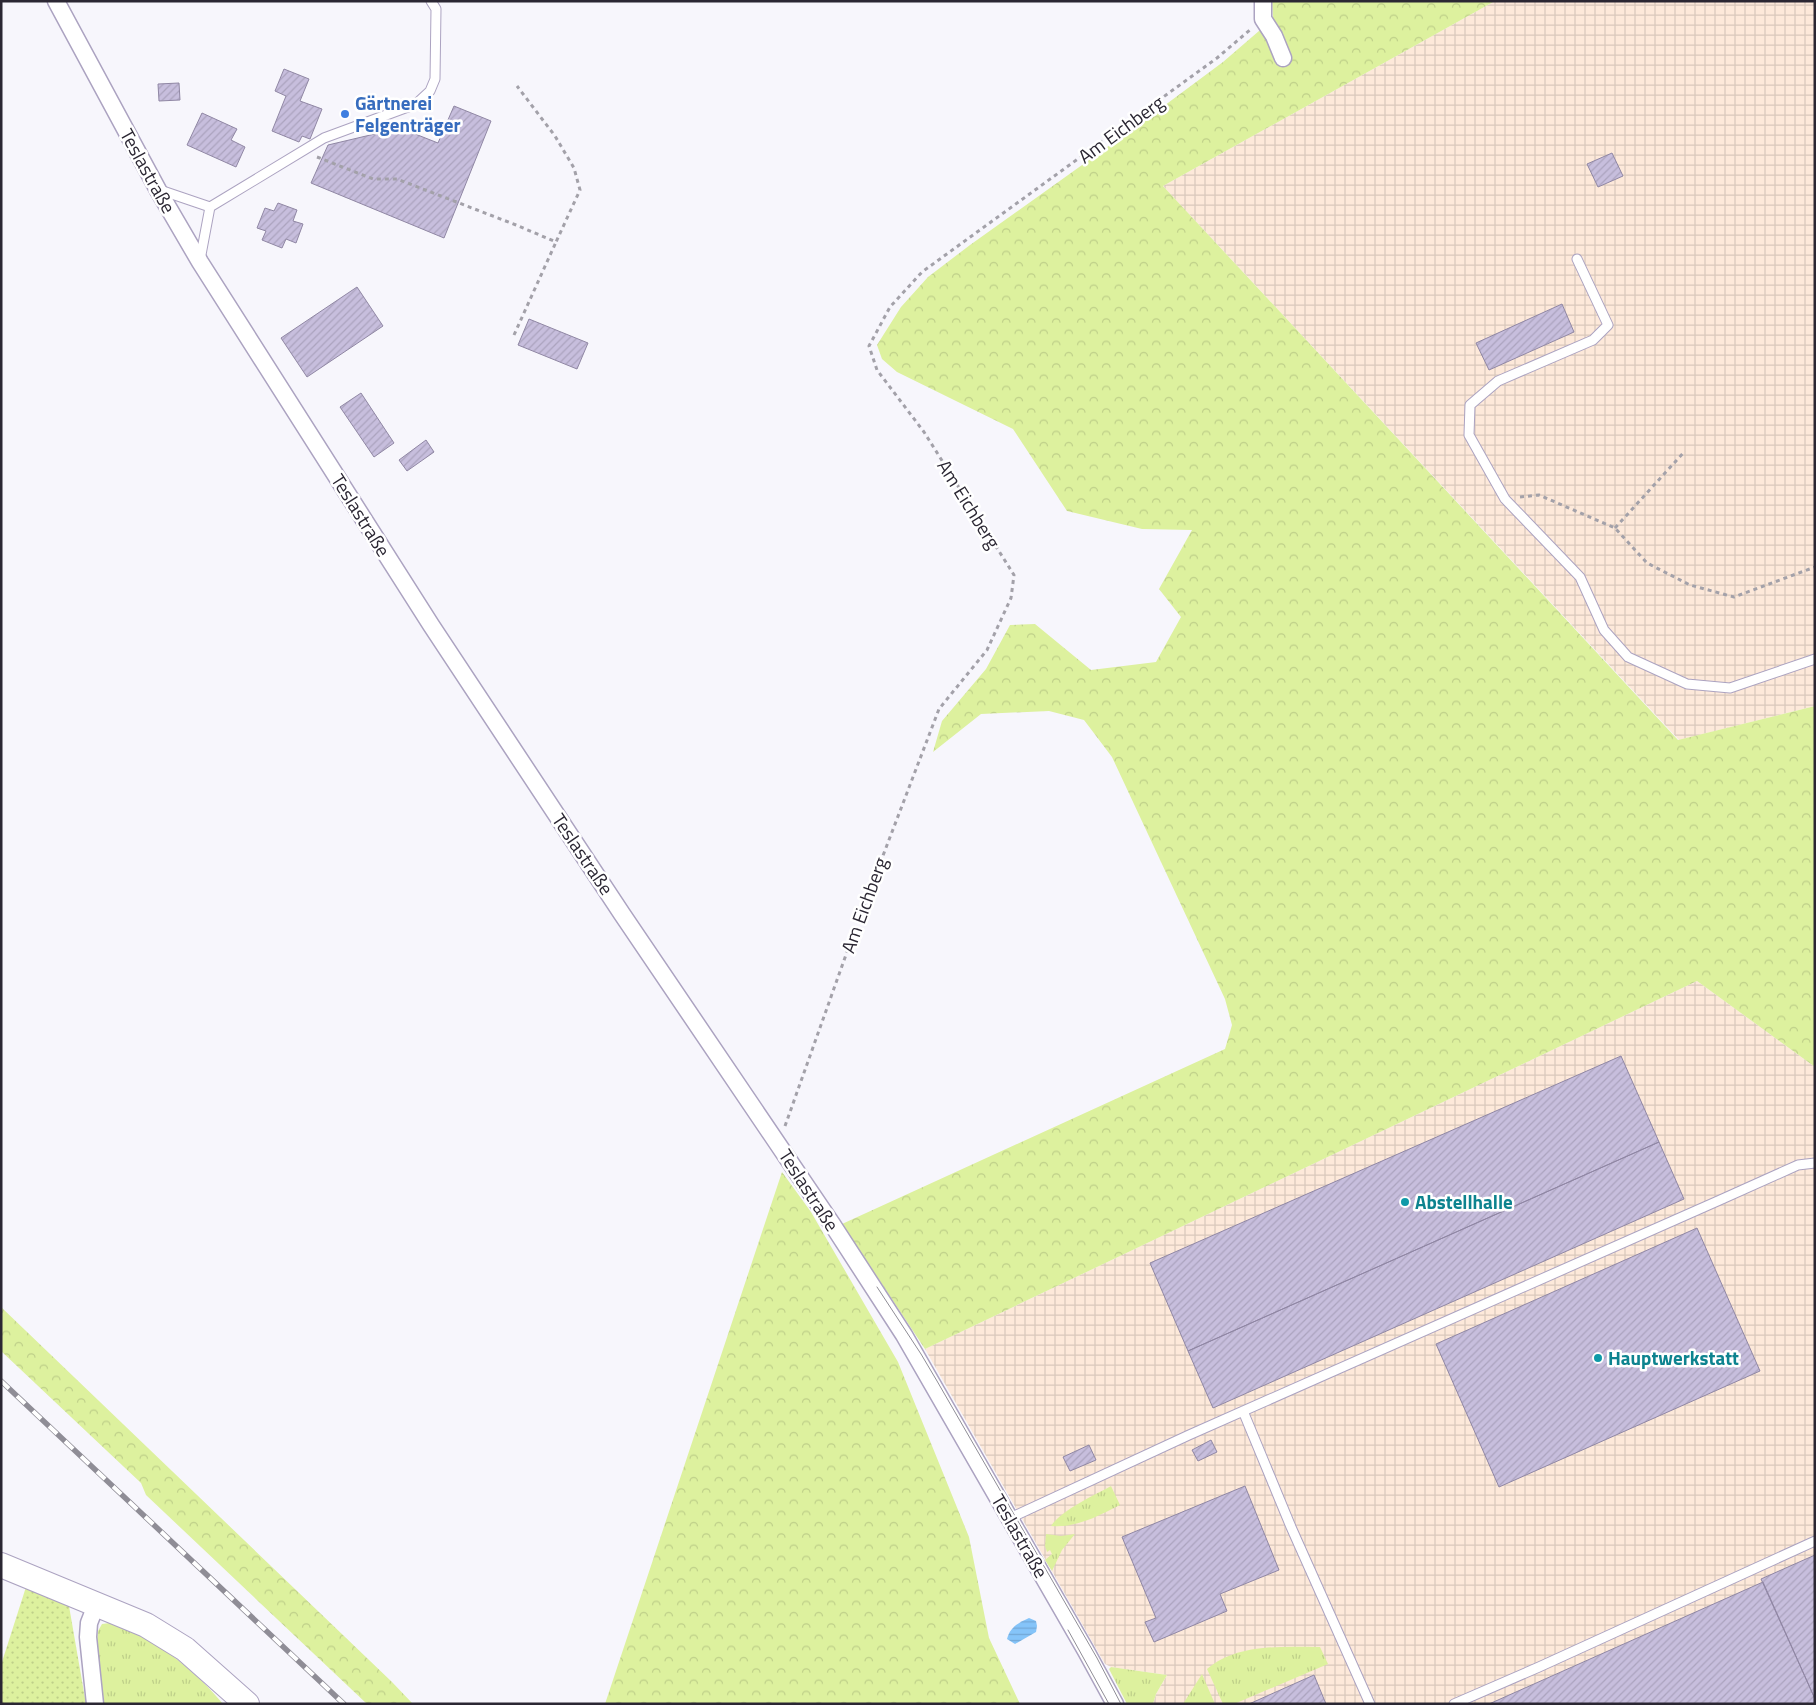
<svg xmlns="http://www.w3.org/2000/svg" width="1816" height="1705" font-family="'Titillium Web',sans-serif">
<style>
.industrial{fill:url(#industrial-grid)}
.grass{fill:url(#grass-tufts)}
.forest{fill:url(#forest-crowns)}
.garden{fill:url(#garden-dots)}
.water{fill:url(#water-rules)}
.building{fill:url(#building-hatch);stroke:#9087a4}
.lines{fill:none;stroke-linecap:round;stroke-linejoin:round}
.lane-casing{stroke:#aca3c1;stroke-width:11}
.street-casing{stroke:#aca3c1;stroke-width:19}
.secondary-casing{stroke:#aca3c1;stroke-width:26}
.path{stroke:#a3a1a9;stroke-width:3;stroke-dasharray:4 4;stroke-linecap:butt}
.lane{stroke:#fff;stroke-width:9}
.street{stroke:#fff;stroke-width:16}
.secondary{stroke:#fff;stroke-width:24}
.tram{stroke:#8f8d96;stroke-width:1}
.rail-casing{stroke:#8f8d96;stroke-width:5.5}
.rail{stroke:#fff;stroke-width:4;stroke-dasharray:11;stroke-linecap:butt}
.shop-dot{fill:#3f7fe0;stroke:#fff;stroke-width:2}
.culture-dot{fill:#0f9aa8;stroke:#fff;stroke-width:2}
.labels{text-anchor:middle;stroke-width:5;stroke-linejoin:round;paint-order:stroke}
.shop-label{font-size:19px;font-weight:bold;fill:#366cbe;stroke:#fff;text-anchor:start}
.street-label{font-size:19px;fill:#2b2733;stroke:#fff}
.culture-label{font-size:19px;font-weight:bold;fill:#0d838f;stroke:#fff;text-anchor:start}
</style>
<defs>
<pattern id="industrial-grid" width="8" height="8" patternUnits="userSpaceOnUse" patternTransform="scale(1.25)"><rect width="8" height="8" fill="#fde9da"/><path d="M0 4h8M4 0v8" fill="none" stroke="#d9c8bc"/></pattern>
<pattern id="grass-tufts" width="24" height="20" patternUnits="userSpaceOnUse" patternTransform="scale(1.25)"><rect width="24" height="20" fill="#ddf19e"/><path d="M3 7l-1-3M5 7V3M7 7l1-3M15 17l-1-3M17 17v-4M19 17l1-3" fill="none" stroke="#becf89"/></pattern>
<pattern id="forest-crowns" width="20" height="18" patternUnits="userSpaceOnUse" patternTransform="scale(1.25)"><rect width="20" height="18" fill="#ddf19e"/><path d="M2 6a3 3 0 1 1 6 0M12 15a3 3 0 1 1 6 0" fill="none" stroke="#becf89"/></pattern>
<pattern id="garden-dots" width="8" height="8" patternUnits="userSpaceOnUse" patternTransform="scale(1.25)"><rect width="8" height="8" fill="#ddf19e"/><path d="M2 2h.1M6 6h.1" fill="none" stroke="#becf89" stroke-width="1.8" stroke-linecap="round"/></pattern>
<pattern id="water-rules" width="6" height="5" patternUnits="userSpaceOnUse" patternTransform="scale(1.25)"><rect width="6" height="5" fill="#85c4f9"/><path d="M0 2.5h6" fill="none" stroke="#73a8d6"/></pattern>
<pattern id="building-hatch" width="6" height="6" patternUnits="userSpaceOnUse" patternTransform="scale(1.25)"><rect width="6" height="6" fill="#c7bedd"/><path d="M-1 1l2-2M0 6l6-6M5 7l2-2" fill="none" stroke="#aba3be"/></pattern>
</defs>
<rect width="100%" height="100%" fill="#f7f6fc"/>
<path class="industrial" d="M1495,1H1815V706L1679,740L1163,186Z
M1697,981L1815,1067V1704H1153L1156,1694L1167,1675L1111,1667L1105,1664L925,1349Z"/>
<path class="grass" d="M1111,1486L1120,1505C1098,1516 1077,1528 1051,1526C1063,1509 1093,1496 1111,1486Z
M1046,1534L1061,1536L1075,1534L1062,1550L1052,1571L1045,1560L1052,1554L1050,1550L1047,1552L1045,1546Z
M110,1623C147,1630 200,1675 223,1704H104L97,1641L98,1631L102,1624Z
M1320,1647L1328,1664L1234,1704H1223L1207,1669C1238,1643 1282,1647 1320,1647Z
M1111,1667L1167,1675L1156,1694L1153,1704H1127L1109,1669Z
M1202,1674L1215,1704H1183Z"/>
<path class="forest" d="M1272,1H1495L1163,186L1678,740L1815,706V1067L1697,981L925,1349L842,1224L1225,1049L1232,1025L1225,999L1112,757L1084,720L1049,711L981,714L933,752L942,721L986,669L1010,625L1035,624L1091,670L1156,662L1181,617L1159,589L1192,530L1142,529L1067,511L1013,429L897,372L882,359L877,345L901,307L928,277L970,245L1145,120L1223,62L1273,19Z
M782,1172L811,1212L898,1362L969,1537L989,1638L1020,1704H605Z
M1,1307L392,1682L413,1704H367L146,1495L141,1483L1,1351Z"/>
<path class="garden" d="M26,1587L69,1606L86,1704H1V1665Z"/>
<path class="water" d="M1029,1618L1036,1621L1037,1626L1036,1632L1015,1644L1007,1639C1010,1627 1018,1623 1029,1618Z"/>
<path class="building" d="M284,69L309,79L300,101L322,109L310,139L302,136L299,142L272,131L286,96L275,91Z
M179,83L180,100L159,101L158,84Z
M454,106L491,121L444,238L311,183L328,145L400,128L438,143Z
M202,113L237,129L231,140L245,147L236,167L187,145Z
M1612,153L1623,176L1598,187L1587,164Z
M278,203L297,210L293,221L303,224L296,243L286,239L282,248L262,240L266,231L257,228L265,208L274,211Z
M357,287L383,326L307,377L281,338Z
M1562,304L1574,332L1489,370L1476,343Z
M529,319L588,343L577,369L518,345Z
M361,393L394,443L374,457L340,407Z
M426,440L434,452L407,471L399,460Z
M1621,1056L1659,1142L1188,1351L1150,1263Z
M1659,1142L1684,1199L1213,1408L1188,1351Z
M1697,1228L1760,1371L1499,1487L1436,1344Z
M1211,1440L1217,1452L1198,1461L1192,1450Z
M1089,1445L1096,1460L1070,1471L1063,1457Z
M1245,1486L1279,1570L1220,1594L1227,1611L1154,1642L1145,1622L1156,1618L1122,1537Z
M1815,1555V1699L1761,1579Z
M1763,1582L1815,1699V1704H1489Z
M1314,1675L1326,1704H1249Z"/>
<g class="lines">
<defs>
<path id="lane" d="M160,190L210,207L324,138L416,104L430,91L435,79L436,9L431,1
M1577,259L1608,325L1593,340L1498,381L1470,405L1469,435L1505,499L1580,577L1604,630L1628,657L1687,684L1730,688L1815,659
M200,260L210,207
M1243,1411L1291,1527L1370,1704
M1010,1518L1189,1435L1720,1200L1798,1165L1815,1163
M1454,1704L1539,1667L1815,1541"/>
<path id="street" d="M56,1L158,190L200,262L431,625L622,914L832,1224L904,1335L1086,1651L1115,1704
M1263,1V19L1274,36L1283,58
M95,1704L88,1637L89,1623L96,1605"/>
<path id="secondary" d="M1,1565L146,1625L185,1649L247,1704"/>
</defs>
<use href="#lane" class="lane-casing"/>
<use href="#street" class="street-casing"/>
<use href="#secondary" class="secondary-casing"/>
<path class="path" d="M317,157L373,179H397L516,225L556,242L580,190L574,168L555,136L517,86
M514,335L556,242
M1520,497L1539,495L1615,528L1647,563L1690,585L1734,597L1815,567
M1615,528L1685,451
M785,1126L858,921L939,709L987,650L1011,598L1014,575L924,432L877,370L869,346L890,307L922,272L1217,58L1251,29"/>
<use href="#lane" class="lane"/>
<use href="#street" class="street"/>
<use href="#secondary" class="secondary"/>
<path class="tram" d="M877,1287L921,1354L937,1381L1097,1658L1121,1704
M1068,1630L1109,1704"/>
<defs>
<path id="rail" d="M1,1381L344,1704"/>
</defs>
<use href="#rail" class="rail-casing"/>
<use href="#rail" class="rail"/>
</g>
<circle class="shop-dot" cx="345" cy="114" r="5"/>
<g class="culture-dot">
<circle cx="1405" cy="1202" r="5"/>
<circle cx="1598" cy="1358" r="5"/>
</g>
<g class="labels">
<g class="shop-label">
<text x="355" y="110">Gärtnerei<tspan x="355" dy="22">Felgenträger</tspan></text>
</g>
<g class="street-label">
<text transform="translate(1121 129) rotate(-36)" y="7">Am Eichberg</text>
<text transform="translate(148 171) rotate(61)" y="7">Teslastraße</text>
<text transform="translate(969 504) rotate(58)" y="7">Am Eichberg</text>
<text transform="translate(361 515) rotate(58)" y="7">Teslastraße</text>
<text transform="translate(583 854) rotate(56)" y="7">Teslastraße</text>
<text transform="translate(864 905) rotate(-70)" y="7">Am Eichberg</text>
<text transform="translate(809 1190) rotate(57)" y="7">Teslastraße</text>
<text transform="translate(1020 1536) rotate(60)" y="7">Teslastraße</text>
</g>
<g class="culture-label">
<text x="1415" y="1209">Abstellhalle</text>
<text x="1608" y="1365">Hauptwerkstatt</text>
</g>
</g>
<rect width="1816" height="1705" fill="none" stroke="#2b2733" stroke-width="5"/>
</svg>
